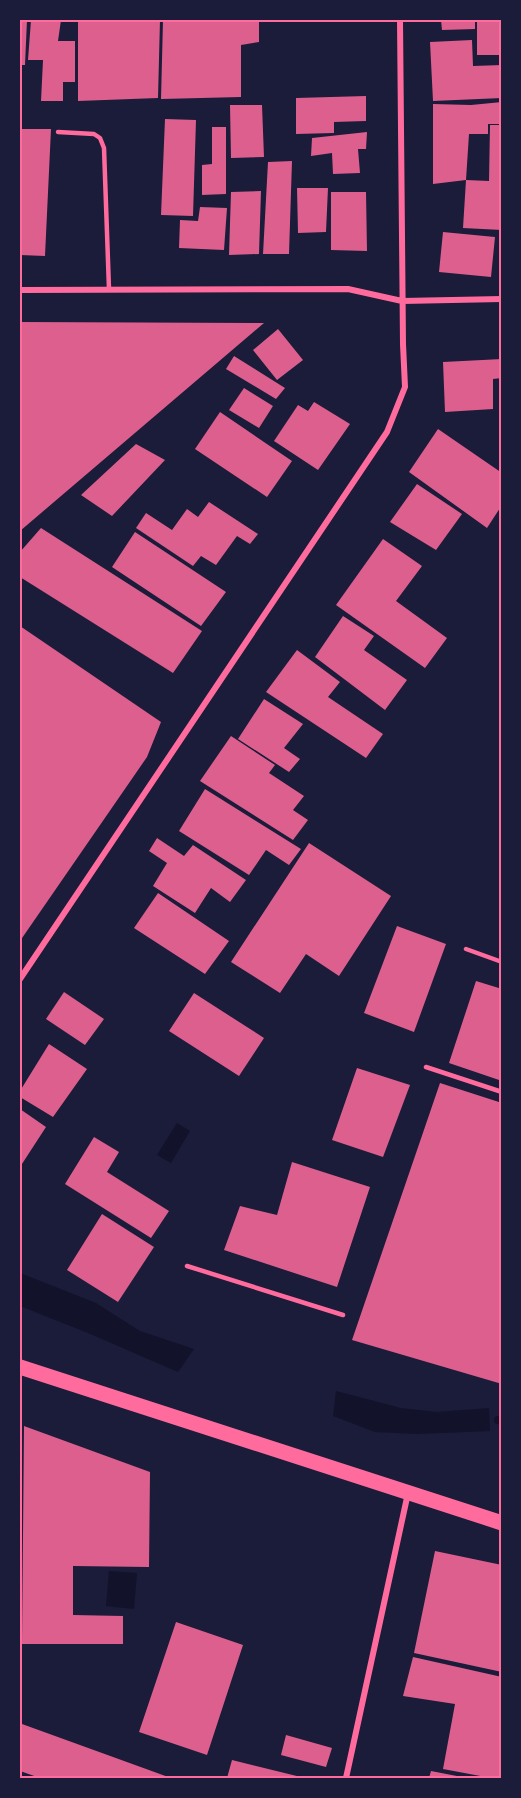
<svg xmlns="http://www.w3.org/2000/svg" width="521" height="1798" font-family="Poppins,sans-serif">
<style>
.water{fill:#12122b}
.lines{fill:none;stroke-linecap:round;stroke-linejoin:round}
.stream{stroke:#12122b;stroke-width:8}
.building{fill:#dd5f8e}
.service{stroke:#ff6b9d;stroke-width:4.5}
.minor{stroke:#ff6b9d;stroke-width:6}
.primary{stroke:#ff6b9d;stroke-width:15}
.neatline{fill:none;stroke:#ff6b9d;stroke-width:2}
</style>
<rect width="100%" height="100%" fill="#1b1b3a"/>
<path class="water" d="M177,1123L190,1131L171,1163L157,1155Z
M20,1273L96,1303L140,1331L194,1349L178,1372L88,1333L20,1306Z
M336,1391L401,1408L437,1412L489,1408L490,1431L417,1434L375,1432L333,1416Z
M109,1571L137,1573L134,1609L106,1606Z"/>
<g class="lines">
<path class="stream" d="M498,1420L502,1421"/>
</g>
<path class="building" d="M20,20H27L25,65H20Z
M31,20H61L58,41H75V82H63V101H41L43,60H28Z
M78,20H160L158,98L78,101Z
M163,20H259V42L241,45V97L161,99Z
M441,20H475V29L442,30Z
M477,20H502V55H477Z
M472,40L473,66L502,65V98L433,101L430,42Z
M366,96V121L334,122V133L296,134V98Z
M502,102V124H488V134H469L466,180L489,181L490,125H502V230L463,228L466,180L433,184V104L471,105Z
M230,105H262L264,157L231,158Z
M165,119L196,120L193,216L161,215Z
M212,127H226V194L202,195V165L212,164Z
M20,129H51L45,256L20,255Z
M367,132L366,149H358L360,173L333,174L332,153L311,156L312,138Z
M292,161L289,254H263L268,162Z
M297,188H328L326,232L298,233Z
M261,191L259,254L229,255L231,192Z
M331,192H366L367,251L331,250Z
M200,207L227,208L224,250L179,248L180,220L198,221Z
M443,232L495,237L491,277L439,272Z
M20,322L264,323L20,531Z
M278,329L303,360L277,380L253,350Z
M234,356L285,388L276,399L226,369Z
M502,359V378L493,379V409L445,412L443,362Z
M244,388L273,406L259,428L229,410Z
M314,402L350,424L318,470L274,441L298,405L308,411Z
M220,412L292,461L267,497L195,449Z
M438,429L502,473V505L487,528L409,472Z
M136,444L165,460L112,516L81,495Z
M417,484L462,514L436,550L390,522Z
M209,502L258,534L250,544L237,536L216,565L201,556L193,566L136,528L146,513L172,530L187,509L198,517Z
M41,528L202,631L173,673L20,577V552Z
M135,532L226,592L201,626L112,567Z
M383,539L422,566L396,601L447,638L425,668L336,605Z
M343,616L374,636L364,650L407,680L385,710L315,657Z
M20,626L161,722L147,757L20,941Z
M297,650L340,682L328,697L383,734L366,758L266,692Z
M264,699L303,724L284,748L300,759L289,772L238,739Z
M231,736L275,765L269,773L304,796L293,810L308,820L293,840L200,781Z
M205,789L301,849L289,865L266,850L249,875L179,831Z
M157,838L184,856L193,845L246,880L230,902L211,888L195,913L153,886L167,863L149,851Z
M309,843L391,896L339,976L306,954L280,993L231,962Z
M158,893L229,941L205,974L134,928Z
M397,926L446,944L414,1032L364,1013Z
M476,981L502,989V1081L449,1063Z
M64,992L104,1019L85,1045L46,1019Z
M194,993L264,1038L239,1076L169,1031Z
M49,1044L87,1069L53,1117L20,1097V1091Z
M357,1068L410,1085L383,1157L332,1140Z
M440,1083L502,1103V1384L352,1340Z
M20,1109L46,1127L20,1167Z
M94,1137L119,1152L107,1172L169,1211L151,1238L65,1184Z
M292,1162L370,1187L337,1287L224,1250L240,1206L277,1215Z
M102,1214L154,1247L118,1302L67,1270Z
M24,1426L150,1472L149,1567L73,1566V1615L123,1616V1644H22Z
M435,1551L502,1565V1672L414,1653Z
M176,1622L243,1645L207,1755L139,1732Z
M413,1657L502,1677V1778H491L443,1769L455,1704L403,1696Z
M22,1724L171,1778H40L20,1771V1732Z
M286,1735L332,1748L326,1767L281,1755Z
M232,1760L305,1778H227Z
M431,1771L462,1777V1778H429Z"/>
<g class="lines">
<path class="service" d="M58,132L94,134L100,138L104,148L109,289
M466,949L502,962
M426,1067L502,1092
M187,1266L343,1315"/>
<path class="minor" d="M20,290L348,289L402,301L502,299
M20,979L387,432L405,387L403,344L400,20
M346,1778L408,1493"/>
<path class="primary" d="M20,1367L502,1523"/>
</g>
<rect width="521" height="1798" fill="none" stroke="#1b1b3a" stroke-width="42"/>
<rect x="21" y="21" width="479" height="1756" class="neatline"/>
</svg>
